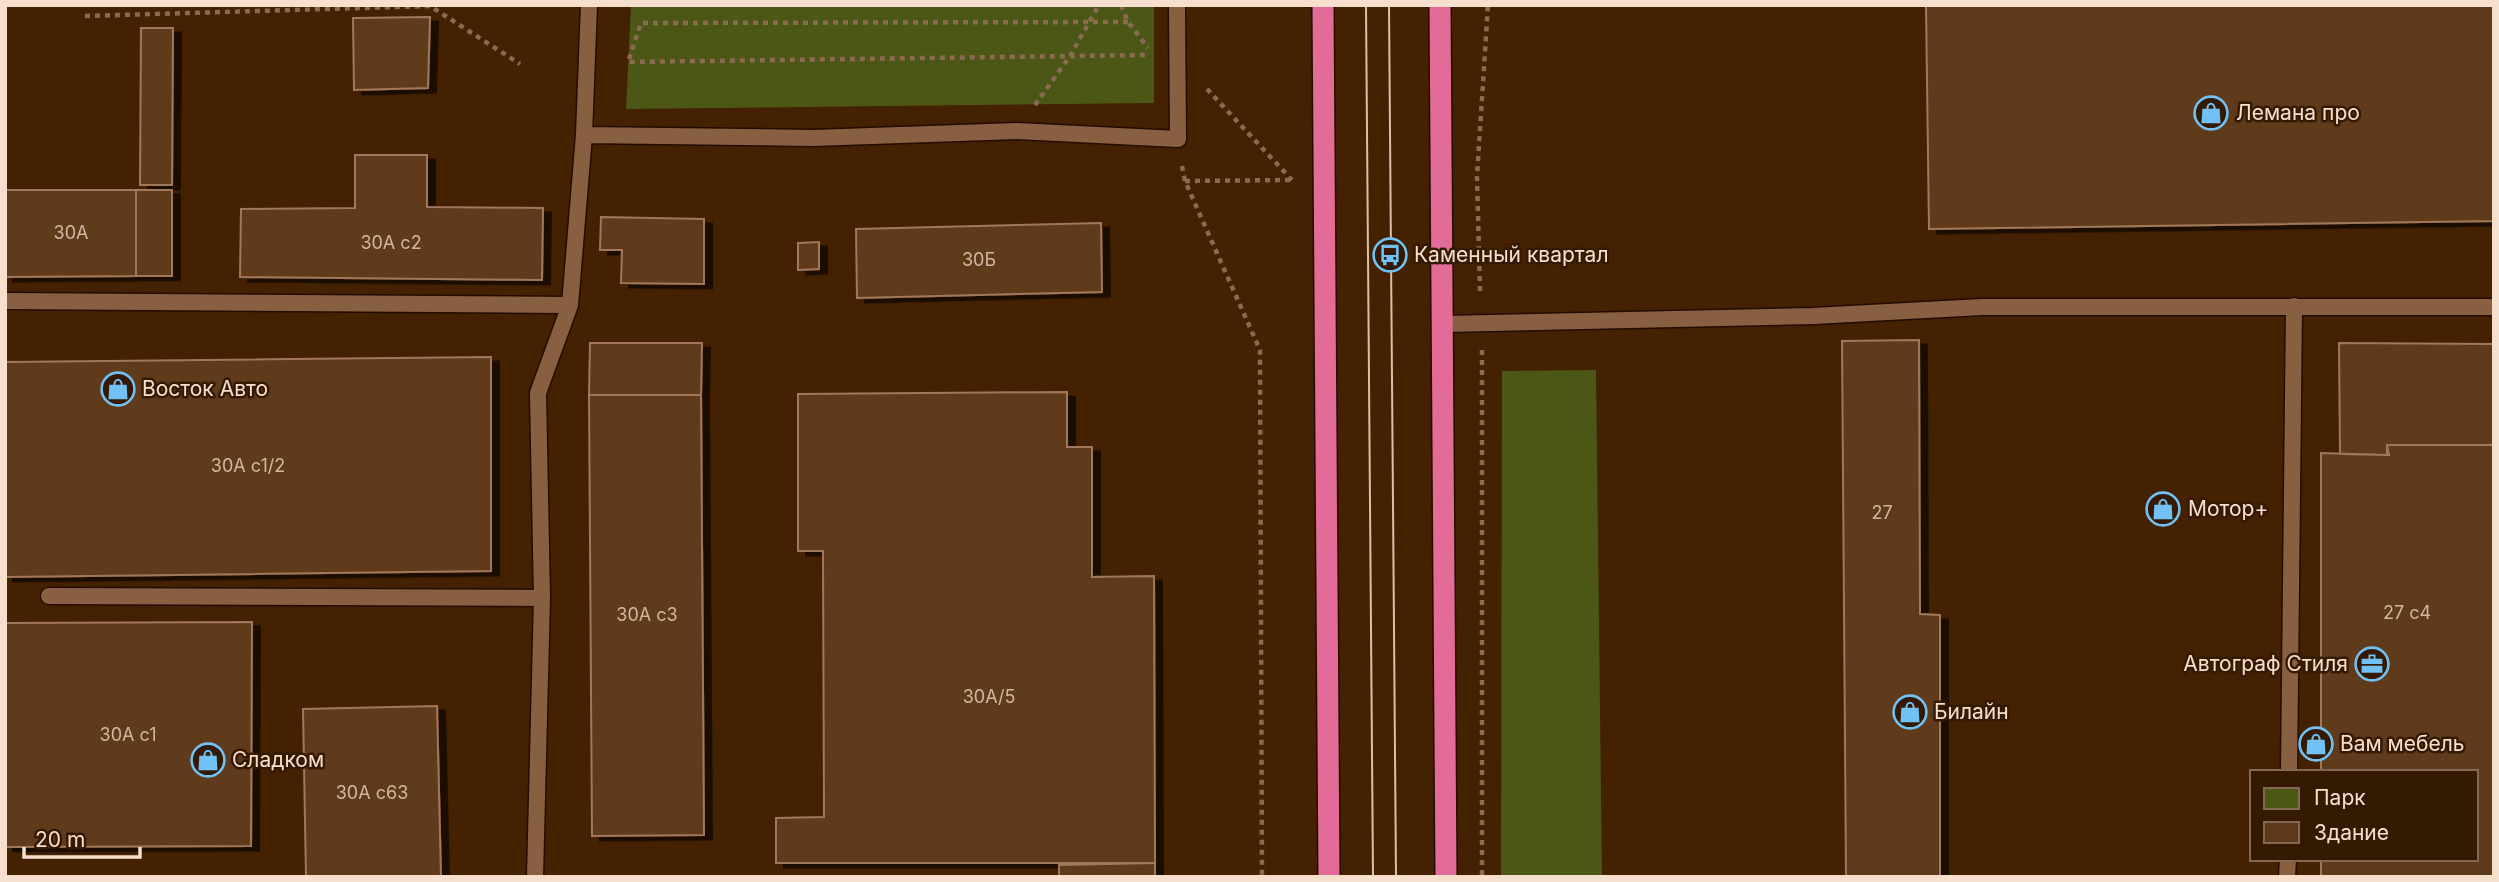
<svg xmlns="http://www.w3.org/2000/svg" width="2499" height="882" font-family="Inter,sans-serif">
<style>
.green{fill:#4c5716}
.building{fill:#5f3a1a;stroke:#a27858;stroke-width:2;filter:url(#shadow)}
.lines{fill:none;stroke-linecap:round;stroke-linejoin:round}
.lane-casing{stroke:#250c00;stroke-width:19}
.highway-casing{stroke:#250c00;stroke-width:24}
.path{stroke:#8a6b50;stroke-width:4.5;stroke-dasharray:5 5;stroke-linecap:butt}
.lane{stroke:#886041;stroke-width:16}
.highway{stroke:#e26b97;stroke-width:21}
.tram{stroke:#dac0ac;stroke-width:2}
.labels{text-anchor:middle;stroke-width:5;stroke-linejoin:round;paint-order:stroke}
.number-label{font-size:18px;fill:#d1b6a1}
.poi-label{font-size:21px;fill:#f7dfce;stroke:#351a03;text-anchor:start}
</style>
<defs>
<filter id="shadow"><feDropShadow dx="8" dy="4.5" stdDeviation="0" flood-color="#0009"/></filter>
</defs>
<rect width="100%" height="100%" fill="#442100"/>
<path class="green" d="M631,5H1154V103L626,109Z
M1596,370L1602,877H1501L1502,371Z"/>
<path class="building" d="M1926,5H2494V221L1929,229Z
M430,17L428,88L354,90L353,18Z
M141,28H173L172,185H140Z
M355,155H427V207L543,208L542,280L240,277L241,209L355,208Z
M5,190H136V276L5,277Z
M136,190H172V276H136Z
M601,217L704,219V284L621,283L622,250H600Z
M1101,223L1102,292L857,298L856,229Z
M819,242V269L798,270V243Z
M1919,340L1920,614L1940,615V877H1846L1842,341Z
M590,343H702L701,395H589Z
M2339,343L2494,344V445H2387L2389,455L2340,454Z
M491,357V571L5,577V362Z
M1067,392V447H1092V577L1154,576L1155,863H776V818L824,817L823,551H798V394Z
M589,395H701L704,835L592,836Z
M2387,445H2494V877H2321V859H2476V772H2321V453L2387,455Z
M252,622L251,846L5,847V623Z
M437,706L441,877H306L303,709Z
M1155,863V877H1059V865Z"/>
<g class="lines">
<defs>
<path id="lane" d="M589,5L584,135L813,138L1017,131L1178,139L1177,5
M5,301L570,305
M1443,324L1813,316L1982,307H2494
M49,596L542,598
M2289,772L2294,306
M535,877L542,598L538,393L570,305L584,135
M2287,877L2288,859"/>
<path id="highway" d="M1323,5L1329,877
M1440,5L1446,877"/>
</defs>
<use href="#lane" class="lane-casing"/>
<use href="#highway" class="highway-casing"/>
<path class="path" d="M1121,5L1128,22L1148,48
M85,16L430,6L520,64
M1128,22L641,23L628,62L1149,55
M1207,89L1292,180
M1035,105L1070,56L1099,5
M1182,166L1185,181L1260,350L1262,877
M1185,181L1292,180
M1480,291L1477,177L1488,5
M1482,350V877"/>
<use href="#lane" class="lane"/>
<use href="#highway" class="highway"/>
<path class="tram" d="M1366,5L1373,877
M1389,5L1396,877"/>
</g>
<defs>
<symbol id="shop-ring" viewBox="-11 -11 22 22"><circle r="9.5" fill="#351a03" stroke="#71c1f5" stroke-width="1.5"/><path d="M-5-2.5h2.3a2.7 3.5 0 0 1 5.4 0H5L5.5 6h-11ZM-1.5-2.5h3a1.5 2.3 0 0 0-3 0Z" fill="#71c1f5"/></symbol>
<symbol id="bus-ring" viewBox="-11 -11 22 22"><circle r="9.5" fill="#351a03" stroke="#71c1f5" stroke-width="1.5"/><path d="M-5-6H5V4H4V6H2V4H-2V6H-4V4H-5ZM-3.5-4V0h7V-4ZM-3.5 1.2v1.5H-2V1.2ZM2 1.2v1.5H3.5V1.2Z" fill="#71c1f5"/></symbol>
<symbol id="office-ring" viewBox="-11 -11 22 22"><circle r="9.5" fill="#351a03" stroke="#71c1f5" stroke-width="1.5"/><path d="M-6-3h4V-5.5h4V-3h4V5H-6ZM-1-4.5V-3h2v-1.5ZM-6 0V1H6V0Z" fill="#71c1f5"/></symbol>
</defs>
<g fill-rule="evenodd">
<use href="#shop-ring" x="2192" y="94" width="38" height="38"/>
<use href="#bus-ring" x="1371" y="236" width="38" height="38"/>
<use href="#shop-ring" x="99" y="370" width="38" height="38"/>
<use href="#shop-ring" x="2144" y="490" width="38" height="38"/>
<use href="#office-ring" x="2353" y="645" width="38" height="38"/>
<use href="#shop-ring" x="1891" y="693" width="38" height="38"/>
<use href="#shop-ring" x="2297" y="725" width="38" height="38"/>
<use href="#shop-ring" x="189" y="741" width="38" height="38"/>
</g>
<g class="labels">
<g class="number-label">
<text x="71" y="239">30А</text>
<text x="391" y="249">30А с2</text>
<text x="979" y="266">30Б</text>
<text x="248" y="472">30А с1/2</text>
<text x="1882" y="519">27</text>
<text x="2407" y="619">27 с4</text>
<text x="647" y="621">30А с3</text>
<text x="989" y="703">30А/5</text>
<text x="128" y="741">30А с1</text>
<text x="372" y="799">30А с63</text>
</g>
<g class="poi-label">
<text x="2236" y="120">Лемана про</text>
<text x="1414" y="262">Каменный квартал</text>
<text x="142" y="396">Восток Авто</text>
<text x="2188" y="516">Мотор+</text>
<text x="2348" y="671" text-anchor="end">Автограф Стиля</text>
<text x="1934" y="719">Билайн</text>
<text x="2340" y="751">Вам мебель</text>
<text x="232" y="767">Сладком</text>
</g>
</g>
<rect width="2499" height="882" fill="none" stroke="#f7dfce" stroke-width="14"/>
<rect x="2250" y="770" width="228" height="91" fill="#351a03" stroke="#836954" stroke-width="2"/>
<rect x="2264" y="788" width="35" height="21" fill="#4c5716" stroke="#836954" stroke-width="2"/>
<text x="2314" y="805" font-size="21" fill="#f7dfce">Парк</text>
<rect x="2264" y="822" width="35" height="21" fill="#5f3a1a" stroke="#836954" stroke-width="2"/>
<text x="2314" y="840" font-size="21" fill="#f7dfce">Здание</text>
<path d="M24 847v10h116v-10" fill="none" stroke="#f7dfce" stroke-width="3.5"/>
<text x="35" y="847" font-size="21" fill="#f7dfce" stroke="#351a03" stroke-width="5" paint-order="stroke">20 m</text>
</svg>
